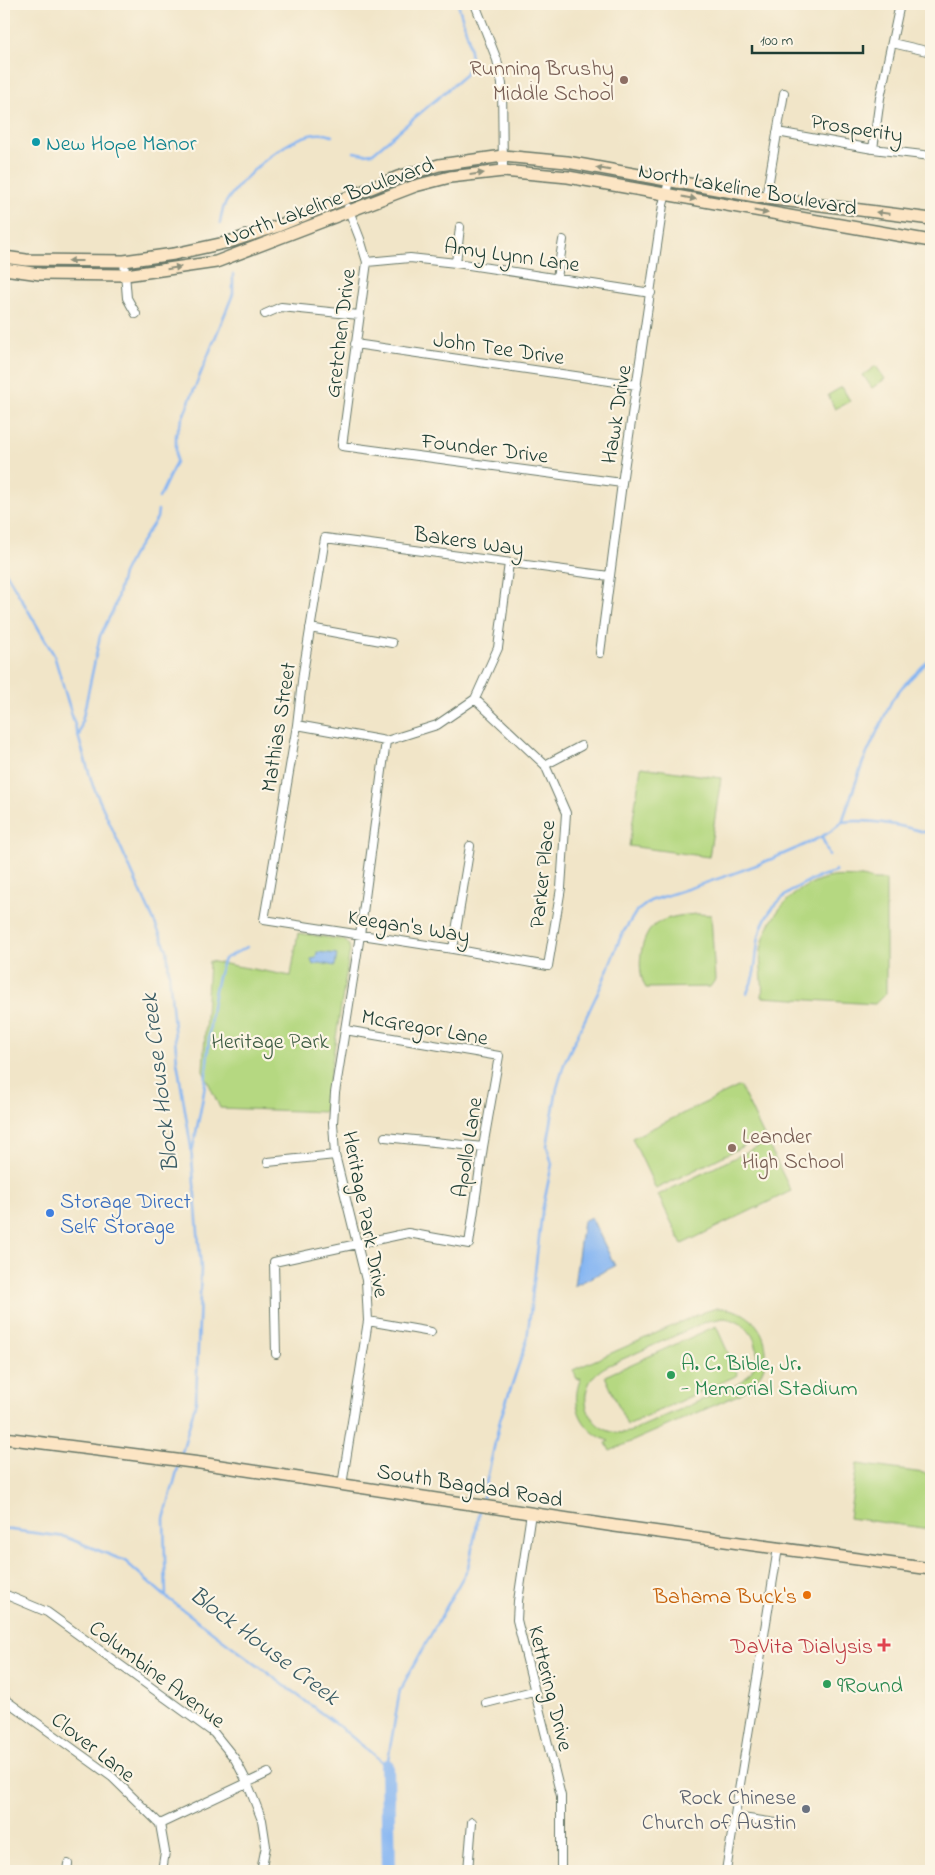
<svg xmlns="http://www.w3.org/2000/svg" width="935" height="1875" font-family="'Indie Flower',sans-serif">
<style>
.green{fill:#b5d881;stroke:#6a8a5a;fill-rule:evenodd}
.water{fill:#86b6f2;stroke:#527a93}
.lines{fill:none;stroke-linecap:round;stroke-linejoin:round}
.stream{stroke:#86b6f2;stroke-width:2.5}
.river{stroke:#86b6f2;stroke-width:14}
.minor-casing{stroke:#687868;stroke-width:10}
.secondary-casing{stroke:#687868;stroke-width:14}
.minor{stroke:#fff;stroke-width:8}
.secondary{stroke:#fce5c4;stroke-width:11}
.oneway{fill:#8e917c}
.education-dot{fill:#8d6e63;stroke:#fcf5e5;stroke-width:2}
.culture-dot{fill:#0f9aa8;stroke:#fcf5e5;stroke-width:2}
.shop-dot{fill:#3f7fe0;stroke:#fcf5e5;stroke-width:2}
.leisure-dot{fill:#2e9e5b;stroke:#fcf5e5;stroke-width:2}
.food-dot{fill:#e8710a;stroke:#fcf5e5;stroke-width:2}
.health-dot{fill:#e0444e;stroke:#fcf5e5;stroke-width:2}
.worship-dot{fill:#6b7280;stroke:#fcf5e5;stroke-width:2}
.labels{text-anchor:middle;stroke-width:4.5;stroke-linejoin:round;paint-order:stroke}
.education-label{font-size:22px;fill:#785e54;stroke:#fcf5e5;text-anchor:end}
.street-label{font-size:22px;fill:#1f3d34;stroke:#fcf5e5}
.culture-label{font-size:22px;fill:#0d838f;stroke:#fcf5e5;text-anchor:start}
.park-label{font-size:22px;fill:#3d5c43;stroke:#fcf5e5}
.shop-label{font-size:22px;fill:#366cbe;stroke:#fcf5e5;text-anchor:start}
.leisure-label{font-size:22px;fill:#27864d;stroke:#fcf5e5;text-anchor:start}
.food-label{font-size:22px;fill:#c56008;stroke:#fcf5e5;text-anchor:end}
.health-label{font-size:22px;fill:#be3a42;stroke:#fcf5e5;text-anchor:end}
.worship-label{font-size:22px;fill:#5b616d;stroke:#fcf5e5;text-anchor:end}
.water-label{font-size:24px;font-style:italic;fill:#395b64;stroke:#fcf5e5}
</style>
<rect width="100%" height="100%" fill="#fcf5e5"/>
<filter id="ink" filterUnits="userSpaceOnUse"><feTurbulence type="fractalNoise" baseFrequency=".02" numOctaves="2"/><feDisplacementMap in="SourceGraphic" scale="10" xChannelSelector="R" yChannelSelector="G"/><feConvolveMatrix kernelMatrix="1 2 1 2 8 2 1 2 1" color-interpolation-filters="sRGB"/></filter>
<filter id="wash" filterUnits="userSpaceOnUse"><feTurbulence type="fractalNoise" baseFrequency=".0096" numOctaves="4" result="noise"/><feDisplacementMap in="SourceGraphic" scale="20" xChannelSelector="R" yChannelSelector="G"/><feGaussianBlur stdDeviation="1.12" result="paint"/><feColorMatrix in="noise" values="0 0 0 0 0 0 0 0 0 0 0 0 0 0 0 0 0 1.4 0 .05"/><feComposite in="paint" operator="in"/></filter>
<g filter="url(#wash)">
<rect width="100%" height="100%" fill="#f1e5c8"/>
<path class="green" d="M876,366L885,379L872,388L863,375Z
M842,387L850,401L835,409L828,395Z
M641,767L721,778L709,857L629,846Z
M862,877L873,880H886V993L875,1004L762,997C764,982 759,967 761,951C766,918 791,889 823,879C835,875 849,877 862,877Z
M698,914L711,915L715,980L710,987L646,988C636,972 639,936 656,924C668,916 685,915 698,914Z
M298,933L344,940L349,945L350,950L324,1112L220,1108L203,1071L209,961L291,976Z
M740,1086L764,1136L656,1189L632,1138Z
M767,1142L791,1191L682,1244L658,1195Z
M717,1308C768,1307 785,1369 740,1394L610,1451L606,1443L609,1441C582,1432 569,1404 581,1378L577,1379L573,1370L704,1312ZM724,1318C761,1323 769,1367 736,1385L629,1432C587,1440 568,1386 607,1366L708,1321Z
M716,1326L738,1375L627,1425L605,1376Z
M857,1464L931,1474V1529L849,1518Z"/>
<path class="water" d="M317,952L337,954L335,966L319,963L313,965L311,959L316,958Z
M591,1217L615,1266L574,1286L583,1221Z"/>
<g class="lines">
<path class="stream" d="M354,152L364,154L373,153L465,75L471,59L468,37L458,4
M220,223C221,217 222,210 225,204C240,178 299,122 332,136
M159,498L176,462V434L233,294V274
M4,569L54,655L93,786L167,950L177,1061L191,1147L201,1268L196,1401L181,1456
M79,736L100,636L115,606L123,574L132,556L157,518L158,510
M842,822C871,818 904,826 931,834
M822,837L829,855
M747,993C757,973 755,958 759,937C766,901 802,880 835,872V870
M192,1153C196,1130 202,1107 205,1084C210,1041 208,1000 224,959L247,947
M179,1464L164,1519L166,1597L340,1727L387,1766
M482,1502L500,1420L527,1340L542,1212L552,1164L547,1146L557,1088L565,1061L601,986L621,936L636,912L650,901C699,885 748,870 795,849C811,841 830,835 842,822L863,762L892,700L902,687L931,658
M4,1529L65,1537L125,1561L166,1597
M387,1766L400,1690L468,1568L480,1510"/>
<path class="river" d="M387,1766L389,1871"/>
</g>
</g>
<g filter="url(#ink)">
<g class="lines">
<defs>
<path id="minor" d="M475,4L497,60L502,84L503,171
M892,43L931,52
M777,132L873,149L931,156
M873,149L880,98L900,4
M766,198L784,93
M348,208L360,239L367,262L342,446L622,483
M124,261L127,298L136,314
M367,262L410,258L456,263L651,293
M456,263L460,227
M557,278L563,240
M265,314L281,307L359,315
M355,344L637,385
M310,628L392,643
M600,653L622,483L663,205L669,181
M475,699L545,765L566,813L561,888L548,966L453,949L264,920L297,725L303,673L325,538L609,576
M297,725L386,741L437,725L475,699L498,648L509,563
M545,765L581,746
M453,949L470,846
M385,1137L483,1147
M268,1162L335,1155
M368,1321L431,1332
M276,1354L274,1262L408,1233L469,1244L483,1147L499,1056L345,1030
M342,1485L368,1321L366,1280L335,1155L333,1123L335,1093L360,935L386,741
M531,1513L518,1601L517,1620L561,1796V1871
M4,1594L47,1612L214,1733L235,1759L247,1782L262,1820L266,1846L261,1871
M4,1699L112,1777L160,1824
M486,1703L533,1691
M735,1817L783,1824
M160,1824L268,1773
M160,1824L165,1852L162,1871
M67,1871L68,1864
M468,1871L472,1822
M726,1871L778,1548"/>
<path id="secondary" d="M4,257L26,260L124,261L174,254L229,242L278,226L398,177L439,165L503,156L567,162L766,198L931,219
M4,269L40,274L126,275L216,262L415,186L450,177L503,171L568,177L931,241
M4,1438L200,1463L615,1526L931,1569"/>
</defs>
<use href="#minor" class="minor-casing"/>
<use href="#secondary" class="secondary-casing"/>
<use href="#minor" class="minor"/>
<use href="#secondary" class="secondary"/>
</g>
<defs><path id="oneway-solid" d="M-6-.8H1V-3.2L6.5 0L1 3.2V.8H-6Z" transform="scale(1.25)"/></defs>
<g class="oneway">
<use href="#oneway-solid" transform="translate(603 169) rotate(-170)"/>
<use href="#oneway-solid" transform="translate(477 174) rotate(-7)"/>
<use href="#oneway-solid" transform="translate(689 198) rotate(11)"/>
<use href="#oneway-solid" transform="translate(761 212) rotate(11)"/>
<use href="#oneway-solid" transform="translate(883 213) rotate(-173)"/>
<use href="#oneway-solid" transform="translate(75 261) rotate(-180)"/>
<use href="#oneway-solid" transform="translate(174 268) rotate(-9)"/>
</g>
</g>
<g class="education-dot">
<circle cx="624" cy="80" r="5"/>
<circle cx="732" cy="1148" r="5"/>
</g>
<circle class="culture-dot" cx="36" cy="142" r="5"/>
<circle class="shop-dot" cx="50" cy="1213" r="5"/>
<g class="leisure-dot">
<circle cx="671" cy="1375" r="5"/>
<circle cx="827" cy="1684" r="5"/>
</g>
<circle class="food-dot" cx="807" cy="1595" r="5"/>
<path class="health-dot" d="M881.5 1637.5h5v5h5v5h-5v5h-5v-5h-5v-5h5z"/>
<circle class="worship-dot" cx="806" cy="1809" r="5"/>
<g class="labels">
<g class="education-label">
<text x="614" y="75">Running Brushy<tspan x="614" dy="25">Middle School</tspan></text>
<text x="742" y="1143" text-anchor="start">Leander<tspan x="742" dy="25">High School</tspan></text>
</g>
<g class="street-label">
<text transform="translate(857 127) rotate(9)" y="8">Prosperity</text>
<text transform="translate(748 188) rotate(10)" y="8">North Lakeline Boulevard</text>
<text transform="translate(328 200) rotate(-20)" y="8">North Lakeline Boulevard</text>
<text transform="translate(512 254) rotate(8)" y="8">Amy Lynn Lane</text>
<text transform="translate(339 333) rotate(-83)" y="8">Gretchen Drive</text>
<text transform="translate(499 347) rotate(8)" y="8">John Tee Drive</text>
<text transform="translate(615 414) rotate(-81)" y="8">Hawk Drive</text>
<text transform="translate(485 447) rotate(7)" y="8">Founder Drive</text>
<text transform="translate(469 540) rotate(8)" y="8">Bakers Way</text>
<text transform="translate(277 727) rotate(-81)" y="8">Mathias Street</text>
<text transform="translate(541 874) rotate(-84)" y="8">Parker Place</text>
<text transform="translate(409 925) rotate(9)" y="8">Keegan's Way</text>
<text transform="translate(425 1026) rotate(10)" y="8">McGregor Lane</text>
<text transform="translate(466 1147) rotate(-81)" y="8">Apollo Lane</text>
<text transform="translate(367 1214) rotate(79)" y="8">Heritage Park Drive</text>
<text transform="translate(470 1484) rotate(9)" y="8">South Bagdad Road</text>
<text transform="translate(158 1673) rotate(37)" y="8">Columbine Avenue</text>
<text transform="translate(552 1688) rotate(76)" y="8">Kettering Drive</text>
<text transform="translate(94 1746) rotate(38)" y="8">Clover Lane</text>
</g>
<g class="culture-label">
<text x="46" y="150">New Hope Manor</text>
</g>
<g class="park-label">
<text x="270" y="1048">Heritage Park</text>
</g>
<g class="shop-label">
<text x="60" y="1208">Storage Direct<tspan x="60" dy="25">Self Storage</tspan></text>
</g>
<g class="leisure-label">
<text x="681" y="1370">A. C. Bible, Jr.<tspan x="681" dy="25">- Memorial Stadium</tspan></text>
<text x="837" y="1692">9Round</text>
</g>
<g class="food-label">
<text x="797" y="1603">Bahama Buck's</text>
</g>
<g class="health-label">
<text x="873" y="1653">DaVita Dialysis</text>
</g>
<g class="worship-label">
<text x="796" y="1804">Rock Chinese<tspan x="796" dy="25">Church of Austin</tspan></text>
</g>
<g class="water-label">
<text transform="translate(159 1083) rotate(-97)" y="8">Block House Creek</text>
<text transform="translate(265 1645) rotate(37)" y="8">Block House Creek</text>
</g>
</g>
<rect width="935" height="1875" fill="none" stroke="#fcf5e5" stroke-width="20"/>
<path d="M752 45v8h111v-8" fill="none" stroke="#1f3d34" stroke-width="2.5"/>
<text x="760" y="45" font-size="15" fill="#1f3d34" stroke="#fcf5e5" stroke-width="4" paint-order="stroke">100 m</text>
</svg>
